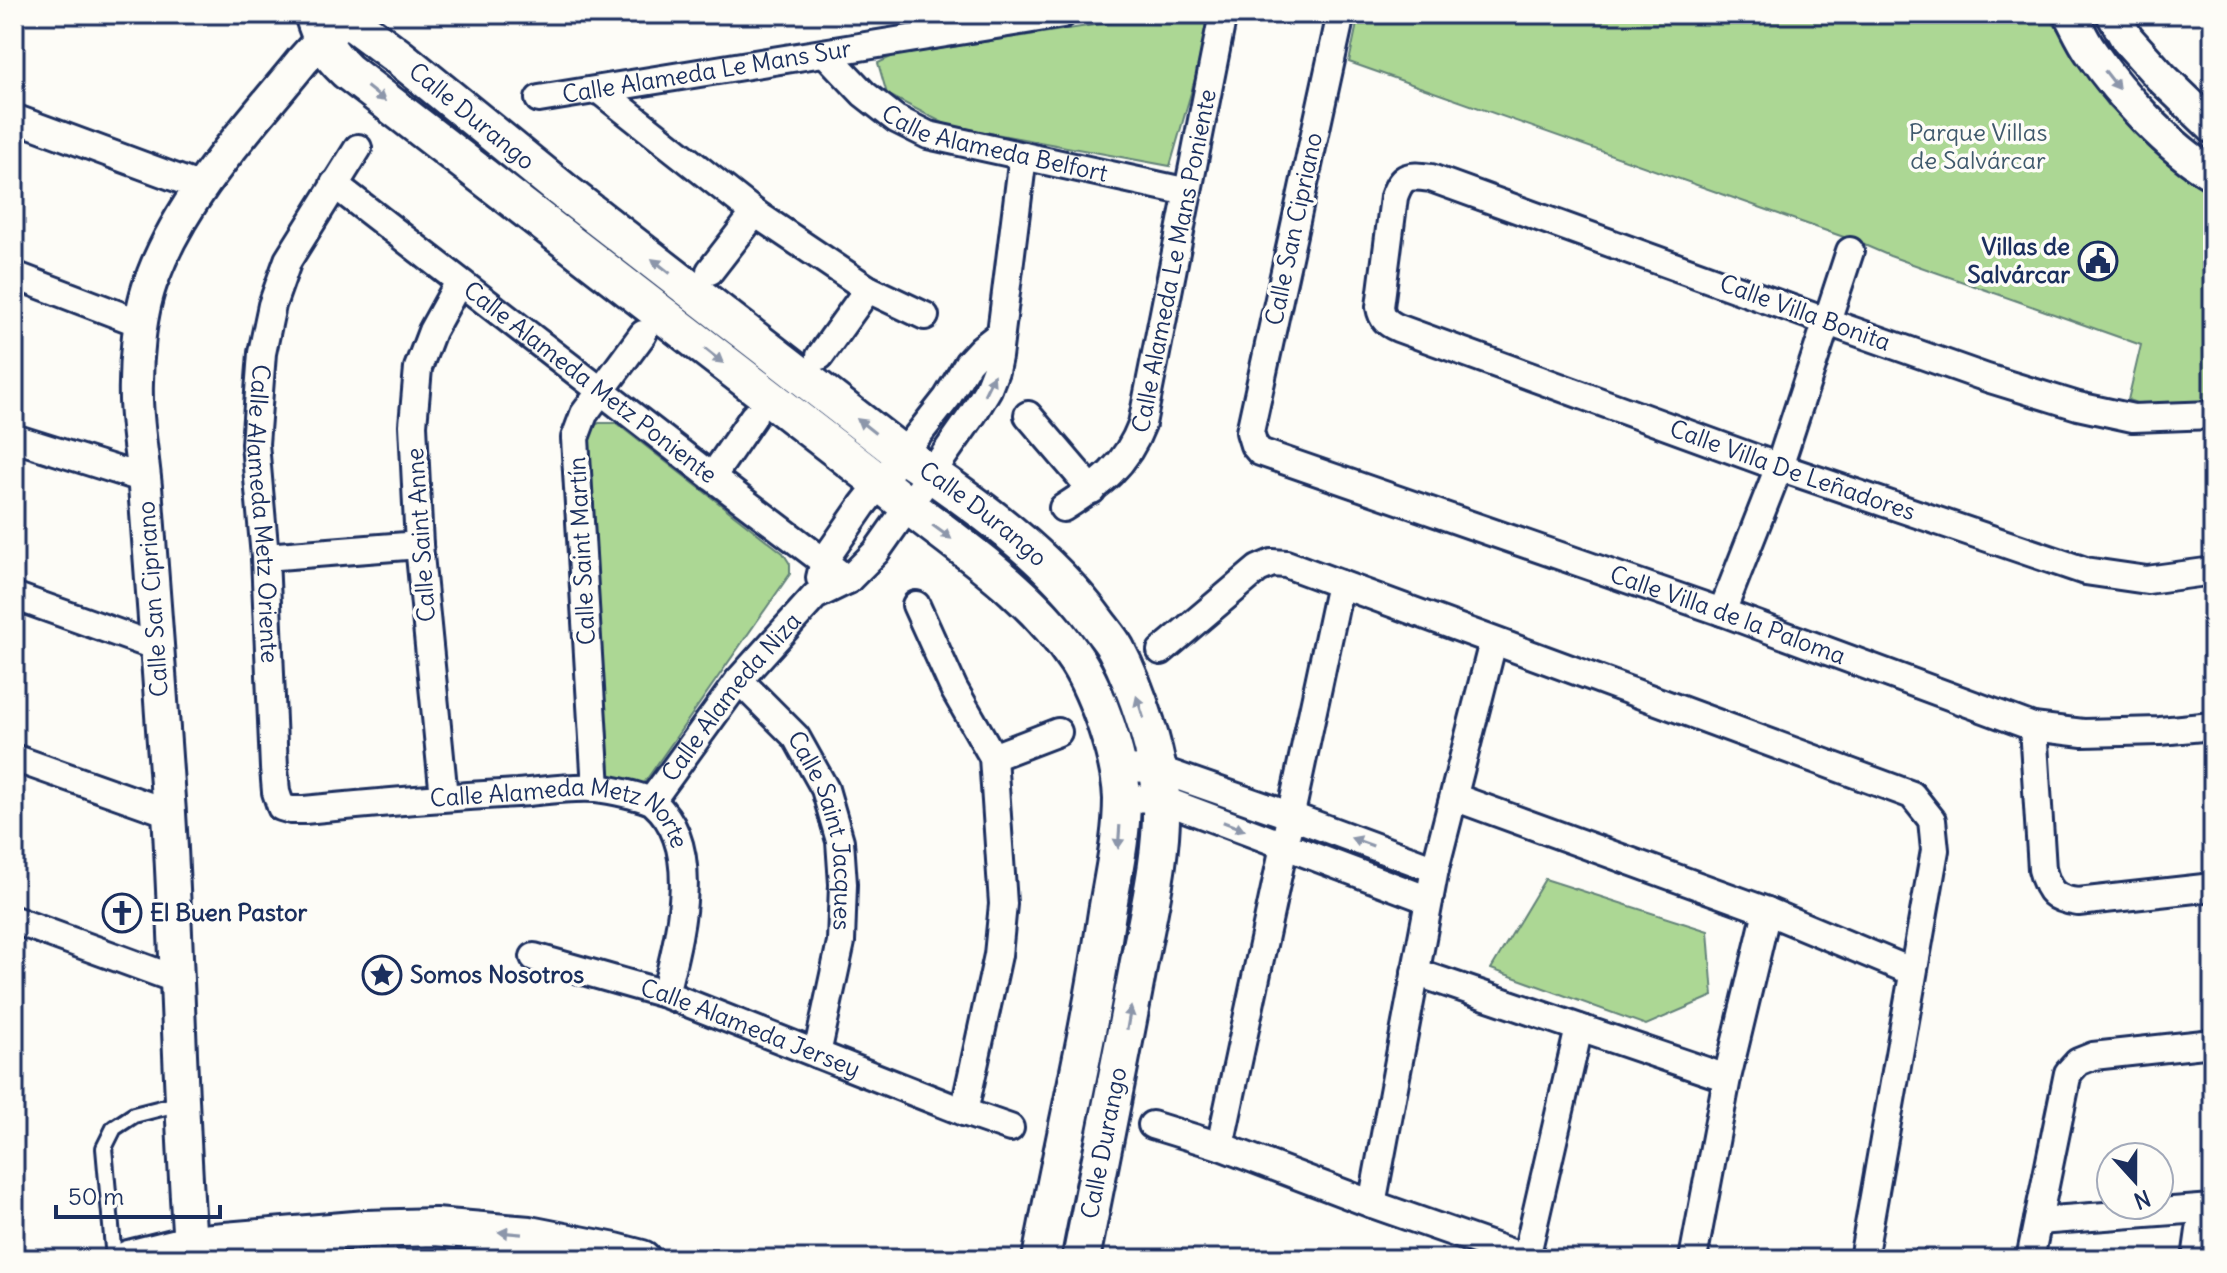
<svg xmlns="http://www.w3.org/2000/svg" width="2227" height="1273" font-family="Delius,sans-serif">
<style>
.green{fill:#acd794;stroke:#648379;stroke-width:2}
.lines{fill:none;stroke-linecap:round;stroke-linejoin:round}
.service-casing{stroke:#1b2f5e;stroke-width:20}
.minor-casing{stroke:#1b2f5e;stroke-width:32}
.tertiary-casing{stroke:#1b2f5e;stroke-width:38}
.secondary-casing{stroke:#1b2f5e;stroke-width:42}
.service{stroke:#fdfcf7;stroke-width:14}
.minor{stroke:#fdfcf7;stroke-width:26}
.tertiary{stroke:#fdfcf7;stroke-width:32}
.secondary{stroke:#fdfcf7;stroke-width:36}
.oneway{fill:#8c96aa}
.labels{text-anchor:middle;stroke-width:7;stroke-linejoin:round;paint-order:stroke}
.street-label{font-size:24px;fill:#1b2f5e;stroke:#fdfcf7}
.park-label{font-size:24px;fill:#3f596c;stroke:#fdfcf7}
.poi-label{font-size:24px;font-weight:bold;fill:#1b2f5e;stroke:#fdfcf7;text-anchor:start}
</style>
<rect width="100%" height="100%" fill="#fdfcf7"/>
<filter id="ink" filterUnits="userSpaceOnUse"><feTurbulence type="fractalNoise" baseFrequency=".0125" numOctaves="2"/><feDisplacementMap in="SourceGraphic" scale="16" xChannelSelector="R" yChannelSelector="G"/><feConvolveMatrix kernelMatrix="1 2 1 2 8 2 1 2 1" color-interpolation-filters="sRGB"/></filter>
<g filter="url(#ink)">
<path class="green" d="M1165,14L1203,15L1209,30L1170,166L947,125L887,94L878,63L893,56Z
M1359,14H2051L2054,24L2109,106L2171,166L2213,191V400L2145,406L2128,400L2141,345L1890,256L1855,241L1349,62Z
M599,423H616L783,553L790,564V574L644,783C628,786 617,783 606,772L582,432Z
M1545,879L1708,931L1713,996L1646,1025L1491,969Z"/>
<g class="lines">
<defs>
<path id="service" d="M114,1259L104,1148L114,1128L134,1115L181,1103"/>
<g id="minor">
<path id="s1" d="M1341,14L1250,432L1254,445L1260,452L1722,612L2033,727L2083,733L2160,731L2213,726"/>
<path id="s2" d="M826,54L864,94L896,119L928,135L1188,192"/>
<path d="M599,90L755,213L868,289L925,316"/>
<path id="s3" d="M539,99L1063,14"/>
<path d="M14,118L201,187"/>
<path id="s4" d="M358,148L288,260L272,305L262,353L255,444L265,557L274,768L276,792L281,807L291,810H304C375,803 446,797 517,793C542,791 570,786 596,788C607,789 647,797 654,803C705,848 678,939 665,994"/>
<path id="s5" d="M334,184L712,477L848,580"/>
<path d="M710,271L755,213"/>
<path d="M14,275L140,323"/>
<path d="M820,356L868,289"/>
<path d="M1028,415L1092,490"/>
<path id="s6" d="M2213,415L2133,418L2078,406L1987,378L1828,322L1431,178C1409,175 1402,174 1394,197L1380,307C1382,319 1387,323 1398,328L1779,467L2085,571L2147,580L2213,571"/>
<path d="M14,438L145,479"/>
<path d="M712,477L753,417"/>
<path id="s7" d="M1063,508C1101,484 1126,466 1142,424L1223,14"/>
<path d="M265,557L419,545"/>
<path d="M820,578L824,561L862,506L947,398L968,363L981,349L999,335"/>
<path d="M14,596L157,647"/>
<path d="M916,605L954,689L993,757L1003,904L998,955L964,1112"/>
<path d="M1722,612L1779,467L1850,251"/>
<path d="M1161,651L1258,569L1272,563L1286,564L1912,795L1932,820L1935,850L1863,1259"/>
<path id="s8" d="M739,680L796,737L825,789L840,841L843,884L841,942L817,1054"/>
<path d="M2033,727L2042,869C2048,893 2055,899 2078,902L2213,887"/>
<path d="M993,757L1058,732"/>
<path d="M14,758L169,813"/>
<path d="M1118,768L1157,769L1289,815L1435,869"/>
<path d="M596,788L575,438L584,414L643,334"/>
<path d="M444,797L419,545L413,425L418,368L432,331L459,282"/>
<path d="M1454,797L1767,911L1913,972"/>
<path d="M1122,798L1161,799L1429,900"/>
<path id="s9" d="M652,800L739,680L815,596L848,580L876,552L973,414L988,389L995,371L998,357L1023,156"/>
<path d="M14,920L178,980"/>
<path id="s10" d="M534,957L665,994L964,1112L1010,1128"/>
<path d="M1415,972L1727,1078"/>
<path d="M1152,1125L1220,1146L1372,1204L1529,1259"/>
<path d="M1220,1146L1340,584"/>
<path d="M1372,1204L1435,869L1493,642"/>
<path d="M2038,1221L2213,1208"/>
<path d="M1526,1258L1579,1028"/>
<path d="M1693,1259L1727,1078L1767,911"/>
<path d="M2030,1259L2068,1073L2078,1062L2093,1056L2213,1043"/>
<path d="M2196,1259L2203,1209"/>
</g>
<path id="tertiary" d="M2070,14C2077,27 2083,41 2091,52C2120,95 2169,148 2213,174
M2113,14L2127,39L2161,77L2213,127
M191,1259C180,1111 178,962 169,813C162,709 154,604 146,500C144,466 137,433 136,400C135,363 139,310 153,276C184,194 249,127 303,60L321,40L340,24"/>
<g id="secondary">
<path d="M313,14C321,40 327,52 347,71L880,483C947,539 1028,586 1077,661C1098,694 1121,760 1122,799C1122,839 1112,879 1106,919C1090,1033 1062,1146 1041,1259"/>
<path id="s11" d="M341,14L400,58L566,193L902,454C973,502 1047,554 1098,624C1104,632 1111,640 1116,649C1136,687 1160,757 1161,799C1163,855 1148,913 1138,967C1120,1065 1100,1162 1081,1259"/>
<path d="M129,1259L190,1244L366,1229L435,1227L529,1235L615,1252L642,1259"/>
</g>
</defs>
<use href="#service" class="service-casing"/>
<use href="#minor" class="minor-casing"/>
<use href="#tertiary" class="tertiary-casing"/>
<use href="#secondary" class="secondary-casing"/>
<use href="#service" class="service"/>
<use href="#minor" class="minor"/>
<use href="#tertiary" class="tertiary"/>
<use href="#secondary" class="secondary"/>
</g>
<defs><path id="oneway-solid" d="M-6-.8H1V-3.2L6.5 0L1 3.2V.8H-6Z" transform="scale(2)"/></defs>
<g class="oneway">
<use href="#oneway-solid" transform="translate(2112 80) rotate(52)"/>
<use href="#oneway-solid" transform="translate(376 94) rotate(38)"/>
<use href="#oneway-solid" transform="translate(661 266) rotate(-142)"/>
<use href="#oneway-solid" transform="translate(714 356) rotate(38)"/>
<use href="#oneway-solid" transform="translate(989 385) rotate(-64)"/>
<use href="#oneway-solid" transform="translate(866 426) rotate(-142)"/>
<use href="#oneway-solid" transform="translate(942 532) rotate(36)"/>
<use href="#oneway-solid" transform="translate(1140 707) rotate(-108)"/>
<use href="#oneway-solid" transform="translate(1234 826) rotate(21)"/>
<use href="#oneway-solid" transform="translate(1119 837) rotate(94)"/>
<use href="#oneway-solid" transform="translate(1362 842) rotate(-160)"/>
<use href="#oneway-solid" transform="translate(1129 1018) rotate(-80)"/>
<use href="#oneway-solid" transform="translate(510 1233) rotate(-175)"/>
</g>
</g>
<defs>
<symbol id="civic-ring" viewBox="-11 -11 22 22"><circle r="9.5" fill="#fdfcf7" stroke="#1b2f5e" stroke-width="1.5"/><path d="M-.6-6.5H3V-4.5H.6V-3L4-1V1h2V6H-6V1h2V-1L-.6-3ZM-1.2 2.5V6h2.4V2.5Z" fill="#1b2f5e"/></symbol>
<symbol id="church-ring" viewBox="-11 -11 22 22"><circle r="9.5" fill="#fdfcf7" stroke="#1b2f5e" stroke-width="1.5"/><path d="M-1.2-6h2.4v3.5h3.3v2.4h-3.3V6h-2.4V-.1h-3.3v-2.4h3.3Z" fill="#1b2f5e"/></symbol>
<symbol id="sight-ring" viewBox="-11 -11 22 22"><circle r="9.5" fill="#fdfcf7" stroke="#1b2f5e" stroke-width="1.5"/><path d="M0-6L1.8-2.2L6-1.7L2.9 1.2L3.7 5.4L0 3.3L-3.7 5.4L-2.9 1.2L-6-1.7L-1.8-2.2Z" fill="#1b2f5e"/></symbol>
</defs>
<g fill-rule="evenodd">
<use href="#civic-ring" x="2076" y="239" width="44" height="44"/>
<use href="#church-ring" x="100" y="891" width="44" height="44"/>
<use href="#sight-ring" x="360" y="953" width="44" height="44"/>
</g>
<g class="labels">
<g class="street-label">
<text dy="8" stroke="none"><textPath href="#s3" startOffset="170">Calle Alameda Le Mans Sur</textPath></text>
<text dy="8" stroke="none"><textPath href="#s11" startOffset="166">Calle Durango</textPath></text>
<text dy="8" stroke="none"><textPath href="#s2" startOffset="198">Calle Alameda Belfort</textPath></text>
<text transform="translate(1294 229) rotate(-78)" y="8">Calle San Cipriano</text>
<text dy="8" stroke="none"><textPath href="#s7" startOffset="284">Calle Alameda Le Mans Poniente</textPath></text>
<text transform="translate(1805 313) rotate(20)" y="8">Calle Villa Bonita</text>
<text dy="8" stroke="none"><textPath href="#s5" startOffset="324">Calle Alameda Metz Poniente</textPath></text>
<text dy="8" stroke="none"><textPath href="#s6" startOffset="1430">Calle Villa De Leñadores</textPath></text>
<text dy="8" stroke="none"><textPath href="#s4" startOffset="390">Calle Alameda Metz Oriente</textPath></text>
<text dy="8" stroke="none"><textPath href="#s11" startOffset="814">Calle Durango</textPath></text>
<text transform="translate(421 535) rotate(-94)" y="8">Calle Saint Anne</text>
<text transform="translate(582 551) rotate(-93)" y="8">Calle Saint Martín</text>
<text transform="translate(153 599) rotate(-94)" y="8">Calle San Cipriano</text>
<text dy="8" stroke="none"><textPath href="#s1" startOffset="946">Calle Villa de la Paloma</textPath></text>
<text dy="8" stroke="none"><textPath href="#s9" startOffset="130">Calle Alameda Niza</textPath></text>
<text dy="8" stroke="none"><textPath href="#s4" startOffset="974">Calle Alameda Metz Norte</textPath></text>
<text dy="8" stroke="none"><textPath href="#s8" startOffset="180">Calle Saint Jacques</textPath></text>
<text dy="8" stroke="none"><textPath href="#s10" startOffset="228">Calle Alameda Jersey</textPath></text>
<text transform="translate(1104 1143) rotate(-79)" y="8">Calle Durango</text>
</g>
<g class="park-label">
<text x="1978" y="141">Parque Villas<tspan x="1978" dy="28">de Salvárcar</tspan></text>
</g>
<g class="poi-label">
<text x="2070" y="255" text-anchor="end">Villas de<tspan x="2070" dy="28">Salvárcar</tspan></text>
<text x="150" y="921">El Buen Pastor</text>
<text x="410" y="983">Somos Nosotros</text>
</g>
</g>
<rect width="2227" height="1273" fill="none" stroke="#fdfcf7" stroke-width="48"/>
<rect x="24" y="24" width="2179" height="1225" fill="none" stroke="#1b2f5e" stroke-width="3" filter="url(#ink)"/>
<g transform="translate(2135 1181) rotate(159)"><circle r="38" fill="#fdfcf7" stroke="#a3aaba" stroke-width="2"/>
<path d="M0-6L14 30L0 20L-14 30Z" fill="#1b2f5e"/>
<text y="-12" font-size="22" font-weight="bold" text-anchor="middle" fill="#1b2f5e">N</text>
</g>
<path d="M56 1205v12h164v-12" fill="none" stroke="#1b2f5e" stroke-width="4"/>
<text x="68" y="1205" font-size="24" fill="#1b2f5e" stroke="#fdfcf7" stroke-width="6" paint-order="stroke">50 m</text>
</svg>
